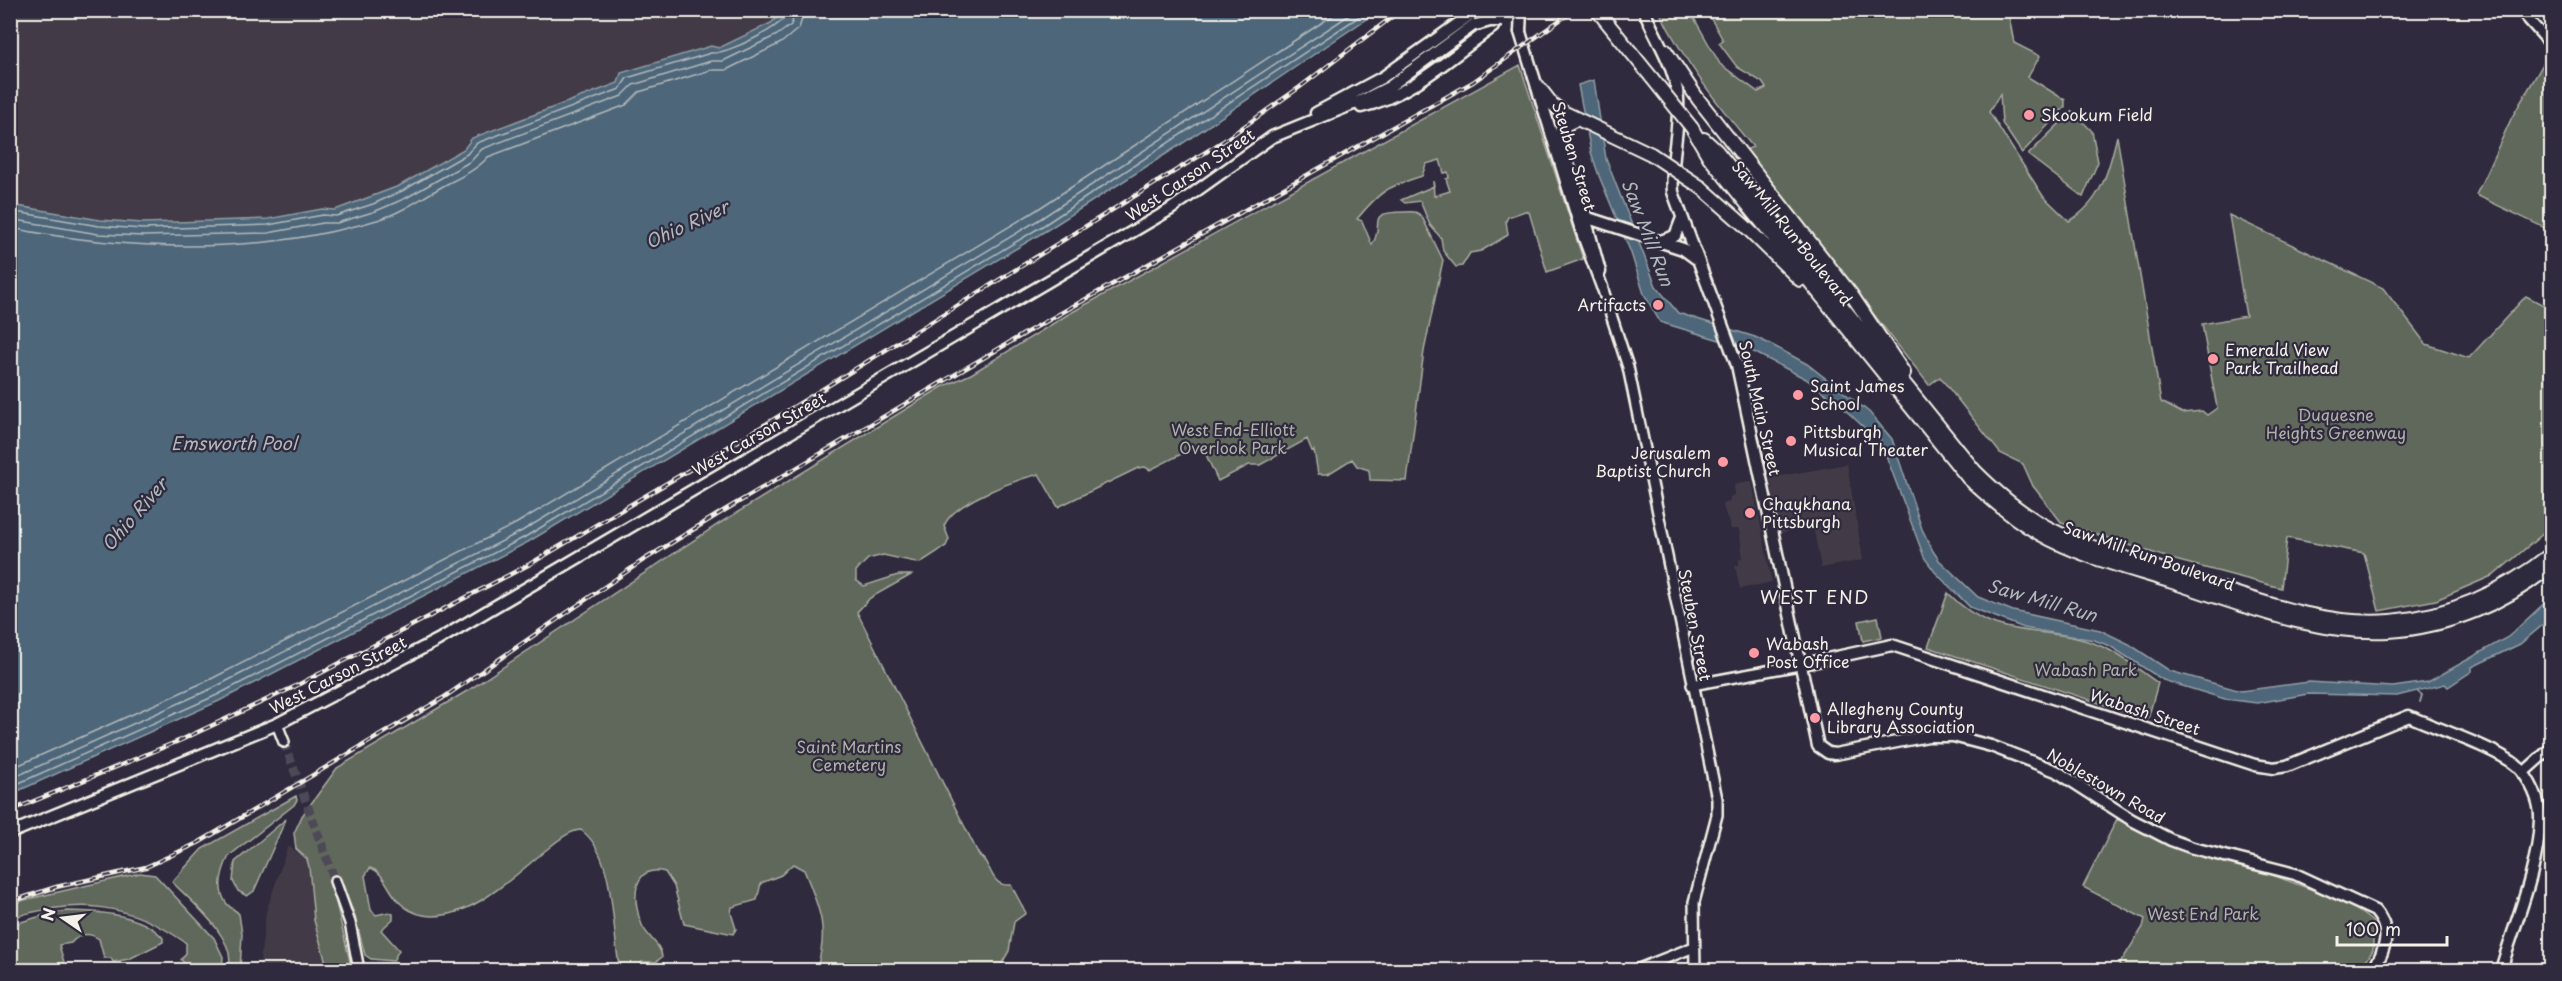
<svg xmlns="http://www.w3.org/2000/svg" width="2562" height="981" font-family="'Playpen Sans',sans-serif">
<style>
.built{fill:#423b47}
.green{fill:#60685b;stroke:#aaaca2;stroke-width:1.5}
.water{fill:#4e6679;stroke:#909ea5;stroke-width:1.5}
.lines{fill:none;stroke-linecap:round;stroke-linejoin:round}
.shore{stroke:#b2b9bc;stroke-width:1.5}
.stream{stroke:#909ea5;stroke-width:2}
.tertiary-tunnel{stroke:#4d4857;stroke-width:9;stroke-dasharray:9 4.5;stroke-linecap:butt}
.primary-tunnel{stroke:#4d4857;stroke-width:10;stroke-dasharray:10 5;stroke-linecap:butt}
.tertiary-casing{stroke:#f4f1e8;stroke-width:14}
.secondary-casing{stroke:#f4f1e8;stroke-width:15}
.primary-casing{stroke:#f4f1e8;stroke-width:15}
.trunk-casing{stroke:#f4f1e8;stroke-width:16}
.tertiary{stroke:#2f2a3d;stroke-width:9}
.secondary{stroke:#2f2a3d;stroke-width:10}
.primary{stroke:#2f2a3d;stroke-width:10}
.trunk{stroke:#2f2a3d;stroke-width:12}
.rail-casing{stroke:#f4f1e8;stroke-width:4.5}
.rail{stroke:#2f2a3d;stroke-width:2;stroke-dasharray:7;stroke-linecap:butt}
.primary-bridge-casing{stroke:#f4f1e8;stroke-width:15;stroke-linecap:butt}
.trunk-bridge-casing{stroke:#f4f1e8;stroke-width:16;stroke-linecap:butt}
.primary-bridge{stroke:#2f2a3d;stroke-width:10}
.trunk-bridge{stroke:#2f2a3d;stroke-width:12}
.poi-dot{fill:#ff9aa2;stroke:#2f2a3d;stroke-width:2}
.labels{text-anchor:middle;stroke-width:4.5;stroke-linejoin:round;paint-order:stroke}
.poi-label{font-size:16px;fill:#f4f1e8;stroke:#2f2a3d;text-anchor:start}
.street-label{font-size:16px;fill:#f4f1e8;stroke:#2f2a3d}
.park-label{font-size:16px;fill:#b1b3a9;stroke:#2f2a3d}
.water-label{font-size:18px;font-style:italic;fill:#b2b9bc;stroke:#2f2a3d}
.neighbourhood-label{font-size:18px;letter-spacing:1.5px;fill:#f4f1e8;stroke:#2f2a3d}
</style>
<rect width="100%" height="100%" fill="#2f2a3d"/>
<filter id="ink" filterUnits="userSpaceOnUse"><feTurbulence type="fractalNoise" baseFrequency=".0167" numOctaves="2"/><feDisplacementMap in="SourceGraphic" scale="12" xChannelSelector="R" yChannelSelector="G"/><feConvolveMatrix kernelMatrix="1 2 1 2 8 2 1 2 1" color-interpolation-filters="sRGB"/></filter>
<g filter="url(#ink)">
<path class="built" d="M10,11H784L771,23L719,48L711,47L621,73L618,83L483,134L464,149L399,186L371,199L335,210L322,209L268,219L143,223L100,220L11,205Z
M1847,464L1863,560L1821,568L1813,526L1780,533L1770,478Z
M1749,481L1752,482L1772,582L1740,589L1735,566L1739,565V559L1743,558L1739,529H1731L1722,504L1730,502V497L1735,494L1734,485Z
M288,846L307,859L314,920L328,970H259L266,912Z"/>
<path class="green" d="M1659,11H1675L1680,16L1684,11H1690L1720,64L1758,92L1766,88L1762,82L1737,67L1719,43L1723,40L1710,17L1703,16L1700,11H2008L2014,43L2040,56L2028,77L2065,100V107L2022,153L2002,123L2000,94L1989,112L2043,196L2069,221C2101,203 2109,170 2117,136L2161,402L2182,413L2202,411L2207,415L2217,408L2202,324L2246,316L2229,215L2383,288L2426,344L2469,358L2526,296L2551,309V527L2494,575L2436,600L2379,611L2364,553L2287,538L2281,588L2175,560L2062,523L2033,486L2023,464L2000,453L1940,377L1929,385L1745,150L1753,147C1717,104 1684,61 1659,11Z
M2550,52L2552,54L2551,231L2476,195L2512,117Z
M1520,65L1583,259L1547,272L1529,212L1525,211L1508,217L1506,221L1508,235L1481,251L1470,253L1462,266L1456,267L1443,251L1441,238L1430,225L1420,201L1405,203L1401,200L1434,186L1433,181L1434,196L1450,191L1446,179L1449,178L1448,172L1444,173L1440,160L1426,164L1422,176C1387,187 1381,190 1357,219L1362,221L1372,245C1386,223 1363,212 1405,212C1413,212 1416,210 1422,217L1443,260L1424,351L1407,481L1370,480L1369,470L1357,466L1352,459L1328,474H1318L1314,450L1312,451L1307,439L1260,465H1249L1218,481L1201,444L1150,470L1145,467L1138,468L1058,507L1039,474C1015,480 953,502 944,526L949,539L946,546L920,563L883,555L868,559L856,571V580L864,586L898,575H911L870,598L857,612L979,855C993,864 989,887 1011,885L1026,913L1014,922L1009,951L998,970H816C830,930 819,907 804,870L793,864L781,875L761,883L757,900L732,907L731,913L736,929L733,934L684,924L674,886L665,872C631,863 632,903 642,925C647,937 661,944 662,957L656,962H642L636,970H620C611,931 617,856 581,830C568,831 556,842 546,850C514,876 468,923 423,915C388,908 390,873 370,868L365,876L371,910L376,915L389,912L393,914V919L381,930L399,950L393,961L371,959L365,955L354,913L338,880L333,888L334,894L352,970H328L314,920L309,867L307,859L296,849L294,833L302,816L337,768L467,691L720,523L942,387L971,374L1067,315Z
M2072,111L2092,131L2098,162L2083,197L2028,155Z
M1948,593C2000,647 2046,621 2103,647C2122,655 2140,671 2158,683L2148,719L1928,647Z
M1878,617L1882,637L1863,641L1859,621Z
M296,796L297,800L294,805L229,856C222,870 216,890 227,904C231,909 235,909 239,914L242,934L240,970H228C240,941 191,901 172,882L202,849Z
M286,819L254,891L247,896L238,891L233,881L235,862Z
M2117,819L2169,843L2267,873L2348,903L2373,922V950L2361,970H2116L2143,927L2145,919L2083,887Z
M140,873L155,875L214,938L223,957L222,970H192L181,960L186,953V943C129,902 77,898 11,918V905L24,900Z
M67,911C96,911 143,914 163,938V942L129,959L113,962L111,958H104L99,939C88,931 79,934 71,943L59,945L64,962L55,970H11V925L51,913Z"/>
<path class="water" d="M784,11H1378L1180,145L1047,230L528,542L219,701L11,794V205L100,220L143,223L268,219L322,209L335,210L399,186L464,149L472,138L618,83L621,73L711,46L719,48L771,23Z
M1594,80L1606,159L1656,286L1678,313L1755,337L1772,345L1807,364L1869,412L1892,439L1922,529L1933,551L1939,560L1978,597L2013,611L2100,630L2129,644L2170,671L2241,691L2309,682L2393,687L2428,682L2508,637L2551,597V618L2520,644L2472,667V671L2448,687L2445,684L2397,696L2308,694L2257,703L2225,699L2163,680L2110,646L2094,640L2024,628L1970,607L1935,572L1924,557L1878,434H1871L1840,405L1806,379L1746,348L1660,322L1644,294L1631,253L1599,176L1591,152L1578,85Z"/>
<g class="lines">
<path class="shore" d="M10,211L99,226L143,229L268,225L323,215L336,216L373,204L402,191L467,154L477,143L620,89L627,78L711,53C725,55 787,26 789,10
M10,219L98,234L143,236L268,233L323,223H337L376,211L406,198L471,161L482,149L622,96L633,85L711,61H723L777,35L791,25L796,10
M10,228C131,251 260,255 377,220C399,214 418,200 438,189C455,179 475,172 488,157L626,105L639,92L711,70H726L781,43L799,28L805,10
M10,769L209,680L517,523L1035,211L1341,10
M10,779L213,688L522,531L1040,219L1357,10
M10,787L217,695L525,537L1044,225L1369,10"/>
<path class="stream" d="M2418,692L2422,695L2420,702"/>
<path class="tertiary-tunnel" d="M284,742L335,881"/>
<path class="primary-tunnel" d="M1495,25L1516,10"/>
<defs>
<path id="tertiary" d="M2520,10L2552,46
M1602,287L1628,367L1717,799V815L1694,902L1695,970
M1692,685L1799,665
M277,724L284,742
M2523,773L2552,747
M335,881L350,923L359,970
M1636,970L1694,947"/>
<path id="secondary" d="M1644,10C1656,40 1675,65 1678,98C1680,130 1670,160 1673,192L1737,365L1818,746L1828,753L1835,754L1928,736H1953L1991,746L2056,771L2132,820L2171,840L2193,848L2295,874L2375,911C2393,931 2385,950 2373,970
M1520,32L1581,230L1602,287
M1579,215L1683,249L1698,260
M1585,217L1600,272
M1660,241L1675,236L1682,218
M1799,665L1892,645L2255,765L2274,768L2287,766L2409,716C2435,728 2498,749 2517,766C2530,779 2541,801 2540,820C2538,871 2515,922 2501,970"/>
<path id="primary" d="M1520,32L1521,10
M1361,107C1410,96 1452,56 1493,27
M1316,113L1383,77L1477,10
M10,833L277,724L438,640L1171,209L1272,137L1363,100L1389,87L1494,10"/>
<path id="trunk" d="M1597,10L1652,78
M1665,50L1698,99L1851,294L1904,373
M1538,86L1552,104L1563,112L1651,154
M1577,119L1563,126L1559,138L1585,217
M1692,128L1709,157L1968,478C1990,499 2013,519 2040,534C2081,557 2128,568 2172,582C2243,605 2314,635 2389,631C2449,627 2506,603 2552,565
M1704,139L1717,151L1975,471C1997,493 2020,513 2047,527C2088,549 2135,560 2179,575C2248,596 2318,627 2391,621C2452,616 2505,591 2552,553
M1702,188L1745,226L1800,280"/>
</defs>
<use href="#tertiary" class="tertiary-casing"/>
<use href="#secondary" class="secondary-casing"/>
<use href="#primary" class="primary-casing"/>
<use href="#trunk" class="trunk-casing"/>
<use href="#tertiary" class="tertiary"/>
<use href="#secondary" class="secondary"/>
<use href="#primary" class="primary"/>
<use href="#trunk" class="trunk"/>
<defs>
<path id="rail" d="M10,811L181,740L294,687L530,564L745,437L1222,142L1300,87L1401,10
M10,902L56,887L146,867L198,843L443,698L642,561L725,510L1029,331L1473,82L1574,10"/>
</defs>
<use href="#rail" class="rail-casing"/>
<use href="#rail" class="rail"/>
<defs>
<path id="primary-bridge" d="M1476,25L1490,21H1503"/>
<path id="trunk-bridge" d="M1652,78L1692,128
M1651,154L1702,188"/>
</defs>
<use href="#primary-bridge" class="primary-bridge-casing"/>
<use href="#trunk-bridge" class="trunk-bridge-casing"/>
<use href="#primary-bridge" class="primary-bridge"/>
<use href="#trunk-bridge" class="trunk-bridge"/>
</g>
</g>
<g class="poi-dot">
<circle cx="2029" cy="115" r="6"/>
<circle cx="1658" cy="305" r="6"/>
<circle cx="2213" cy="359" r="6"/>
<circle cx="1798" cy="395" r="6"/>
<circle cx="1791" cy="441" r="6"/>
<circle cx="1723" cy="462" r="6"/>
<circle cx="1750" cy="513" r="6"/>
<circle cx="1754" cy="653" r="6"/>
<circle cx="1815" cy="718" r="6"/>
</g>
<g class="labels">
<g class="poi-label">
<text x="2041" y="121">Skookum Field</text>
<text x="1646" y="311" text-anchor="end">Artifacts</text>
<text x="2225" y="356">Emerald View<tspan x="2225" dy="18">Park Trailhead</tspan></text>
<text x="1810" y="392">Saint James<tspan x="1810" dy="18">School</tspan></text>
<text x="1803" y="438">Pittsburgh<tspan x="1803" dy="18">Musical Theater</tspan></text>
<text x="1711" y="459" text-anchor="end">Jerusalem<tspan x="1711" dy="18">Baptist Church</tspan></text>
<text x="1762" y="510">Chaykhana<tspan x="1762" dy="18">Pittsburgh</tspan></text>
<text x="1766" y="650">Wabash<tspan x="1766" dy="18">Post Office</tspan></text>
<text x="1827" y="715">Allegheny County<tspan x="1827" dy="18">Library Association</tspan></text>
</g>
<g class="street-label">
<text transform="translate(1574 156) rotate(73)" y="6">Steuben Street</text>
<text transform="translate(1190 175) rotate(-34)" y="6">West Carson Street</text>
<text transform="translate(1792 233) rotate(51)" y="6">Saw Mill Run Boulevard</text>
<text transform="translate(1760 408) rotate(77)" y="6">South Main Street</text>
<text transform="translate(759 434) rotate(-30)" y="6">West Carson Street</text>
<text transform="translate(2149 556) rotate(19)" y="6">Saw Mill Run Boulevard</text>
<text transform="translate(1695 625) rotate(79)" y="6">Steuben Street</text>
<text transform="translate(338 675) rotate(-27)" y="6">West Carson Street</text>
<text transform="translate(2145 712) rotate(18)" y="6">Wabash Street</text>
<text transform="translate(2106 786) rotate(30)" y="6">Noblestown Road</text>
</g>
<g class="park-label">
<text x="2336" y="421">Duquesne<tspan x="2336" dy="18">Heights Greenway</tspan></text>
<text x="1233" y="436">West End-Elliott<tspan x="1233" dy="18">Overlook Park</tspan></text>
<text x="2086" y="676">Wabash Park</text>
<text x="849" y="753">Saint Martins<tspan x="849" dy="18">Cemetery</tspan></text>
<text x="2203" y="920">West End Park</text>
</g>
<g class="water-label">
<text transform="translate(687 225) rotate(-25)" y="6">Ohio River</text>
<text transform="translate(1647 233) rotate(69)" y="6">Saw Mill Run</text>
<text x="234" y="450">Emsworth Pool</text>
<text transform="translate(135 515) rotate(-49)" y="6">Ohio River</text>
<text transform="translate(2042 601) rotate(16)" y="6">Saw Mill Run</text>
</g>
<g class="neighbourhood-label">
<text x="1815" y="604">WEST END</text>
</g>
</g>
<rect width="2562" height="981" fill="none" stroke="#2f2a3d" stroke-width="36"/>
<rect x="18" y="18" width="2526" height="945" fill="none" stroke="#f4f1e8" stroke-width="2" filter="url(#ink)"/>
<g transform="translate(63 918) rotate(284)" stroke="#2f2a3d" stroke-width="4.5" paint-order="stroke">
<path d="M0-4.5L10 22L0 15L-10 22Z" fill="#f4f1e8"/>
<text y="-9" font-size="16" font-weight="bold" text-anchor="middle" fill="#f4f1e8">N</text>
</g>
<path d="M2337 936v9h110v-9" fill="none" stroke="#f4f1e8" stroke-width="3"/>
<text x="2346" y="936" font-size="18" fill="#f4f1e8" stroke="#2f2a3d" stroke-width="4.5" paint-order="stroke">100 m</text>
</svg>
